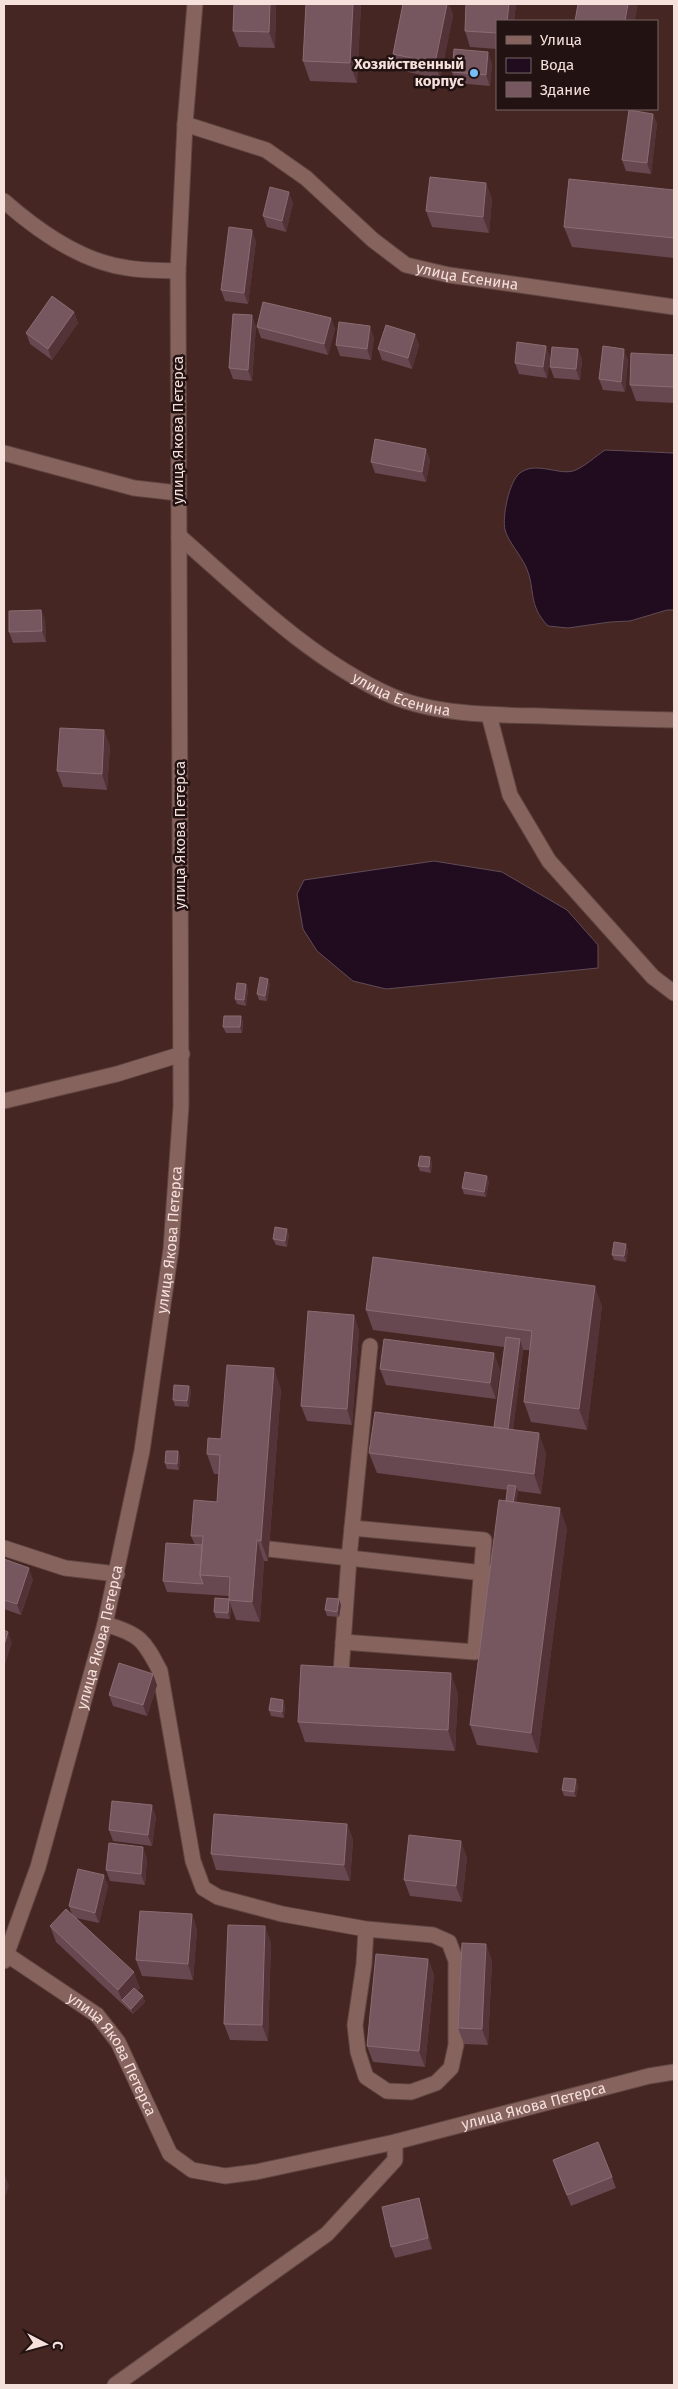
<svg xmlns="http://www.w3.org/2000/svg" width="678" height="2389" font-family="'Fira Sans',sans-serif">
<style>
.water{fill:#200c1e;stroke:#604c57}
.lines{fill:none;stroke-linecap:round;stroke-linejoin:round}
.minor-casing{stroke:#5f4541;stroke-width:17}
.minor{stroke:#87635e;stroke-width:15}
.wall{fill:#674750}
.shaded-wall{fill:#533338}
.building{fill:#765760;stroke:#8a6c73}
.poi-dot{fill:#77bff7;stroke:#221312;stroke-width:2}
.labels{text-anchor:middle;stroke-width:5;stroke-linejoin:round;paint-order:stroke}
.poi-label{font-size:15px;font-weight:bold;fill:#f5e0dc;stroke:#221312;text-anchor:end}
.street-label{font-size:15px;fill:#f5e0dc;stroke:#221312}
</style>
<rect width="100%" height="100%" fill="#452622"/>
<path class="water" d="M605,450L674,453V610H667L630,621L610,622L568,628L548,626C527,604 536,589 526,567C520,554 509,543 505,530C502,517 509,481 520,473C535,461 558,475 573,471C583,468 596,456 605,450Z
M434,861L502,872L567,910L598,945V968L386,989L353,981L317,951L303,929L297,894L304,880Z"/>
<g class="lines">
<defs>
<g id="minor">
<path id="s1" d="M185,124L266,150L306,178L373,240L406,265L449,275L674,307"/>
<path d="M4,201C38,231 81,262 128,268C145,271 162,270 178,271"/>
<path d="M4,453L134,488L178,493"/>
<path id="s2" d="M179,536C244,593 312,661 392,696C436,715 495,715 542,716C586,718 630,719 674,720"/>
<path d="M489,715L510,795L549,861L653,977L674,993"/>
<path d="M4,1101L117,1074L182,1054"/>
<path d="M4,1548L65,1568L117,1574"/>
<path d="M269,1549L492,1574"/>
<path d="M105,1624C140,1634 144,1640 160,1671L193,1861L203,1888L218,1897L282,1914L366,1929L433,1935L449,1942L456,1961V2045L451,2068L436,2083L411,2092L387,2091L366,2077L358,2052L355,2025L364,1964L366,1929"/>
<path d="M343,1642L475,1652L484,1540L352,1528"/>
<path d="M340,1687L349,1558L370,1346"/>
<path id="s3" d="M6,1954L97,2015L118,2042L170,2154L192,2170L225,2176L256,2172L395,2142"/>
<path id="s4" d="M4,1961L38,1867L105,1624L142,1451L171,1249L181,1106L178,271L185,124L195,4"/>
<path id="s5" d="M115,2385L327,2234L395,2160V2142L649,2076L674,2072"/>
</g>
</defs>
<use href="#minor" class="minor-casing"/>
<use href="#minor" class="minor"/>
</g>
<path class="wall" d="M276,4L275,48L239,47L233,31Z
M361,4L357,83L310,81L303,61Z
M403,4H449L453,15L440,79L399,70L393,54Z
M466,4H516L514,21H497V49L470,47L465,31Z
M492,63L490,86L456,83L452,72Z
M653,114L657,124L651,174L626,171L622,160Z
M486,183L492,199L489,233L432,227L426,211Z
M674,190V258L572,247L564,227Z
M293,203L286,232L267,227L263,216Z
M256,241L248,304L225,301L221,290Z
M74,312L78,323L52,360L30,344L26,333Z
M331,318L335,329L328,355L261,338L257,327Z
M256,326L252,381L233,379L229,368Z
M415,334L419,345L412,369L382,360L378,349Z
M374,337L371,360L340,356L336,345Z
M546,346L550,357L547,378L519,374L515,363Z
M578,349L582,360L580,380L554,378L550,367Z
M674,355V403L636,401L630,385Z
M628,360L625,392L603,390L599,379Z
M426,449L430,460L426,482L375,473L371,462Z
M41,610L45,620L46,642L13,643L9,632Z
M110,746L107,790L63,787L57,771Z
M270,984L267,1001L259,1000L257,994Z
M248,989L246,1006L237,1004L235,999Z
M243,1021L242,1033H226L223,1027Z
M432,1163L431,1173L420,1171L418,1166Z
M489,1181L486,1197L464,1194L462,1188Z
M289,1234L287,1247L276,1245L273,1239Z
M628,1250L626,1262L614,1260L612,1255Z
M602,1306L587,1430L531,1422L524,1402L530,1350H523L513,1429L546,1453L541,1494L518,1491L516,1503L567,1528L538,1753L477,1745L470,1725L507,1490L377,1473L369,1453L494,1427L504,1347L373,1330L366,1310Z
M354,1315L359,1331L352,1425L307,1421L301,1406Z
M380,1369H500L496,1399L386,1385Z
M189,1386L191,1391L189,1407L175,1406L173,1400Z
M281,1389L268,1561H264L260,1622L236,1620L231,1606L230,1619L216,1618L214,1612L229,1599V1596L167,1592L163,1581L195,1545L191,1536L217,1502L219,1474H214L207,1454L221,1439Z
M178,1451L180,1457L179,1470L167,1469L165,1463Z
M4,1559L33,1579L21,1615L4,1609Z
M341,1605L339,1617L327,1616L325,1610Z
M157,1685L147,1716L113,1706L109,1695Z
M458,1693L455,1751L305,1742L298,1722Z
M285,1705L284,1718L271,1716L269,1710Z
M578,1785L576,1797L564,1796L562,1790Z
M156,1816L152,1846L113,1841L109,1830Z
M347,1824L353,1840L350,1881L216,1870L211,1854Z
M467,1857L462,1902L410,1896L404,1880Z
M147,1858L145,1885L110,1881L106,1870Z
M104,1875L108,1886L99,1923L76,1918L140,1988L137,1991L143,1996L145,2002L133,2014L56,1942L50,1926L72,1914L69,1906Z
M192,1914L197,1930L193,1980L142,1976L136,1960Z
M271,1942L268,2041L230,2040L224,2024Z
M428,1959L434,1975L425,2067L373,2062L367,2046Z
M492,1960L488,2045L464,2044L458,2028Z
M553,2160L612,2177L616,2188L571,2206Z
M419,2198L422,2209L432,2249L395,2258L391,2247Z"/>
<path class="shaded-wall" d="M270,4H276L275,48L269,32Z
M353,4H361L357,83L350,63Z
M447,4H449L453,15L440,79L435,63Z
M509,4H516L514,21H507Z
M628,4H638L635,21H625Z
M488,52L492,63L490,86L486,75Z
M653,114L657,124L651,174L647,163Z
M486,183L492,199L489,233L483,217Z
M289,192L293,203L286,232L282,221Z
M252,230L256,241L248,304L244,293Z
M74,312L78,323L52,360L48,349Z
M252,315L256,326L252,381L248,370Z
M331,318L335,329L328,355L324,344Z
M370,326L374,337L371,360L367,349Z
M415,334L419,345L412,369L408,358Z
M546,346L550,357L547,378L543,367Z
M578,349L582,360L580,380L576,369Z
M624,349L628,360L625,392L621,382Z
M426,449L430,460L426,482L422,472Z
M41,610L45,620L46,642L42,631Z
M104,730L110,746L107,790L102,774Z
M268,979L270,984L267,1001L265,996Z
M246,984L248,989L246,1006L244,1000Z
M241,1016L243,1021L242,1033L240,1027Z
M430,1157L432,1163L431,1173L429,1167Z
M487,1176L489,1181L486,1197L484,1192Z
M287,1229L289,1234L287,1247L285,1241Z
M626,1244L628,1250L626,1262L624,1256Z
M595,1286L602,1306L587,1430L579,1409Z
M354,1315L359,1331L352,1425L347,1409Z
M520,1339L523,1350L511,1448L507,1437Z
M494,1353L500,1369L496,1399L490,1383Z
M274,1368L281,1389L268,1561L261,1541Z
M189,1386L191,1391L189,1407L187,1401Z
M539,1433L546,1453L541,1494L534,1474Z
M178,1451L180,1457L179,1470L177,1464Z
M516,1486L518,1491L514,1522L512,1516Z
M560,1508L567,1528L538,1753L531,1733Z
M257,1540L264,1561L260,1622L252,1602Z
M29,1568L33,1579L21,1615L17,1604Z
M339,1599L341,1605L339,1617L337,1612Z
M229,1600L231,1606L230,1619L228,1613Z
M8,1632L12,1643L4,1668V1645Z
M451,1673L458,1693L455,1751L448,1730Z
M153,1674L157,1685L147,1716L143,1705Z
M283,1700L285,1705L284,1718L282,1712Z
M576,1779L578,1785L576,1797L574,1792Z
M152,1805L156,1816L152,1846L148,1835Z
M347,1824L353,1840L350,1881L344,1865Z
M461,1841L467,1857L462,1902L456,1886Z
M143,1847L147,1858L145,1885L141,1874Z
M104,1875L108,1886L99,1923L95,1913Z
M192,1914L197,1930L193,1980L188,1964Z
M265,1926L271,1942L268,2041L262,2025Z
M486,1944L492,1960L488,2045L482,2029Z
M428,1959L434,1975L425,2067L419,2051Z
M134,1972L140,1988L126,2004L122,2000L118,1990Z
M143,1996L145,2002L133,2014L131,2009Z
M5,2175L9,2186L4,2200V2178Z
M419,2198L422,2209L432,2249L428,2238Z"/>
<path class="building" d="M234,4H270L269,32L233,31Z
M306,4H353L350,63L303,61Z
M403,4H447L435,63L393,54Z
M466,4H509L507,21H497V33L465,31Z
M578,4H628L625,21H575Z
M454,49L488,52L486,75L452,72Z
M629,110L653,114L647,163L622,160Z
M430,177L486,183L483,217L426,211Z
M569,179L674,190V238L564,227Z
M270,187L289,192L282,221L263,216Z
M229,227L252,230L244,293L221,290Z
M52,296L74,312L48,349L26,333Z
M263,302L331,318L324,344L257,327Z
M233,314L252,315L248,370L229,368Z
M339,322L370,326L367,349L336,345Z
M386,325L415,334L408,358L378,349Z
M517,342L546,346L543,367L515,363Z
M603,346L624,349L621,382L599,379Z
M552,347L578,349L576,369L550,367Z
M631,353L674,355V387L630,385Z
M375,439L426,449L422,472L371,462Z
M41,610L42,631L9,632V611Z
M60,728L104,730L102,774L57,771Z
M260,977L268,979L265,996L257,994Z
M237,983L246,984L244,1000L235,999Z
M224,1016H241L240,1027H223Z
M420,1156L430,1157L429,1167L418,1166Z
M465,1172L487,1176L484,1192L462,1188Z
M275,1227L287,1229L285,1241L273,1239Z
M614,1242L626,1244L624,1256L612,1255Z
M373,1257L595,1286L579,1409L524,1402L532,1331L366,1310Z
M308,1311L354,1315L347,1409L301,1406Z
M506,1337L520,1339L508,1429L494,1427Z
M384,1339L494,1353L490,1383L380,1369Z
M227,1365L274,1368L261,1541L257,1540L252,1602L229,1600L230,1577L200,1575L203,1536H191L194,1500L217,1502L220,1455L207,1454L208,1438L221,1439Z
M174,1385L189,1386L187,1401L173,1400Z
M375,1412L539,1433L534,1474L369,1453Z
M166,1451H178L177,1464L165,1463Z
M508,1485L516,1486L513,1502L506,1501Z
M499,1500L560,1508L531,1733L470,1725Z
M166,1543L202,1545L200,1575L203,1584L163,1581Z
M4,1559L29,1568L17,1604L4,1600Z
M215,1598L229,1599L228,1613L214,1612Z
M327,1598L339,1599L337,1612L325,1610Z
M4,1630L8,1632L4,1645Z
M119,1663L153,1674L143,1705L109,1695Z
M301,1665L451,1673L448,1730L298,1722Z
M271,1698L283,1700L282,1712L269,1710Z
M564,1778L576,1779L574,1792L562,1790Z
M112,1801L152,1805L148,1835L109,1830Z
M214,1814L347,1824L344,1865L211,1854Z
M409,1835L461,1841L456,1886L404,1880Z
M109,1843L143,1847L141,1874L106,1870Z
M78,1869L104,1875L95,1913L69,1906Z
M66,1909L134,1972L118,1990L50,1926Z
M140,1911L192,1914L188,1964L136,1960Z
M228,1925L265,1926L262,2025L224,2024Z
M462,1943L486,1944L482,2029L458,2028Z
M376,1954L428,1959L419,2051L367,2046Z
M134,1988L143,1996L131,2009L122,2000Z
M598,2142L612,2177L567,2195L553,2160Z
M419,2198L428,2238L391,2247L382,2207Z"/>
<circle class="poi-dot" cx="474" cy="73" r="5"/>
<g class="labels">
<g class="poi-label">
<text x="464" y="69">Хозяйственный<tspan x="464" dy="17">корпус</tspan></text>
</g>
<g class="street-label">
<text dy="5" stroke="none"><textPath href="#s1" startOffset="329">улица Есенина</textPath></text>
<text transform="translate(178 430) rotate(-90)" y="5">улица Якова Петерса</text>
<text dy="5" stroke="none"><textPath href="#s2" startOffset="276">улица Есенина</textPath></text>
<text transform="translate(180 835) rotate(-90)" y="5">улица Якова Петерса</text>
<text dy="5" stroke="none"><textPath href="#s4" startOffset="742">улица Якова Петерса</textPath></text>
<text dy="5" stroke="none"><textPath href="#s4" startOffset="338">улица Якова Петерса</textPath></text>
<text dy="5" stroke="none"><textPath href="#s3" startOffset="150">улица Якова Петерса</textPath></text>
<text dy="5" stroke="none"><textPath href="#s5" startOffset="522">улица Якова Петерса</textPath></text>
</g>
</g>
<rect width="678" height="2389" fill="none" stroke="#f5e0dc" stroke-width="10"/>
<rect x="496" y="20" width="162" height="90" fill="#221312" stroke="#766563"/>
<rect x="506" y="36" width="25" height="8" fill="#87635e" stroke="#766563"/>
<text x="540" y="45" font-size="15" fill="#f5e0dc">Улица</text>
<rect x="506" y="58" width="25" height="15" fill="#200c1e" stroke="#766563"/>
<text x="540" y="70" font-size="15" fill="#f5e0dc">Вода</text>
<rect x="506" y="82" width="25" height="15" fill="#765760" stroke="#766563"/>
<text x="540" y="95" font-size="15" fill="#f5e0dc">Здание</text>
<g transform="translate(45 2344) rotate(96)" stroke="#221312" stroke-width="4" paint-order="stroke">
<path d="M0-4L9 19L0 12L-9 19Z" fill="#f5e0dc"/>
<text y="-8" font-size="14" font-weight="bold" text-anchor="middle" fill="#f5e0dc">С</text>
</g>
</svg>
